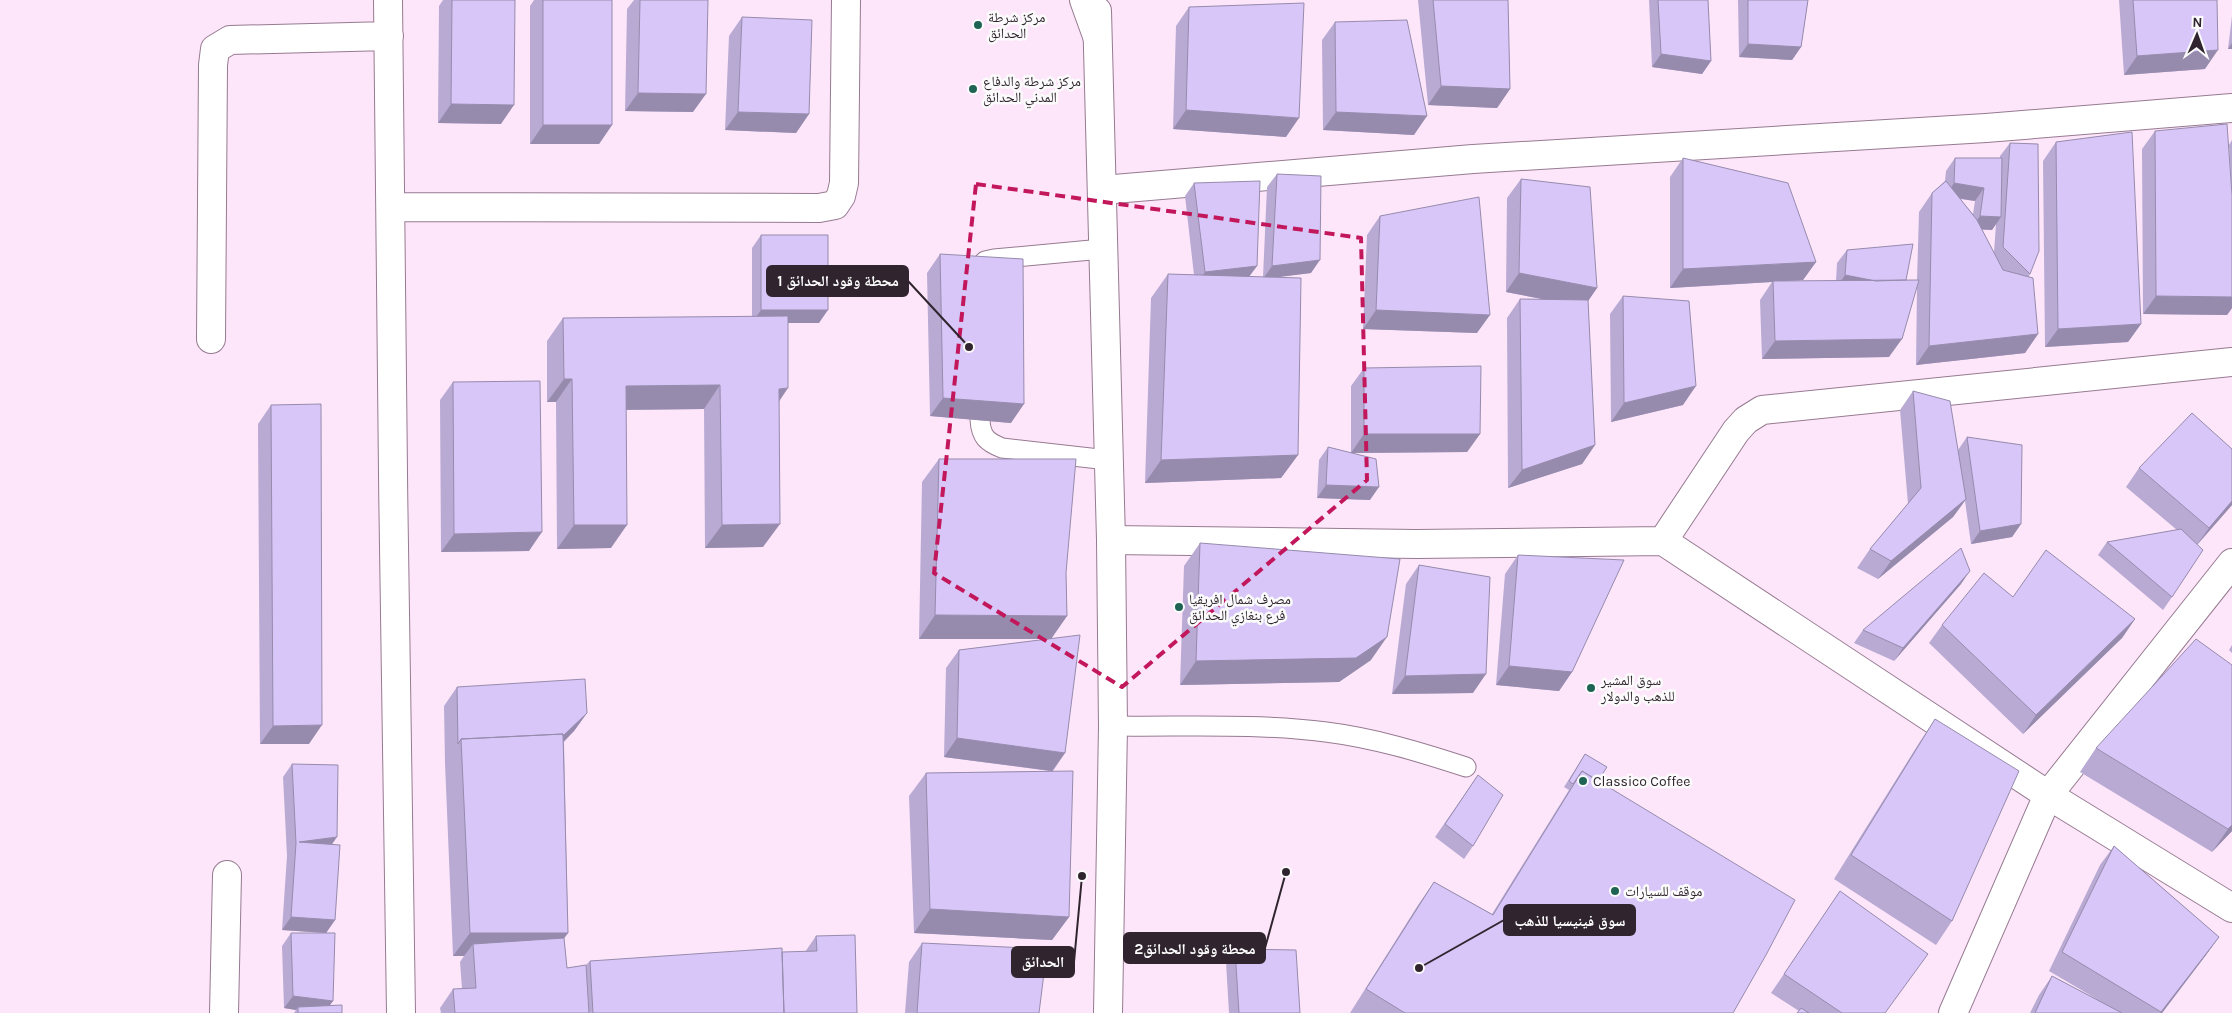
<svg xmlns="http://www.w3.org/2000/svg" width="2232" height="1013" font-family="Karla,'Noto Naskh Arabic',sans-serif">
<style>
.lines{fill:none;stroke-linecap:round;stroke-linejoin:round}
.service-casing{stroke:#967a91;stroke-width:21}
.minor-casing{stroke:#967a91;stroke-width:30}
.secondary-casing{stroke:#967a91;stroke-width:30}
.primary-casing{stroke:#967a91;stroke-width:30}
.service{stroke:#fff;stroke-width:19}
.minor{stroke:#fff;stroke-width:28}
.secondary{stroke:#fff;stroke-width:28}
.primary{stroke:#fff;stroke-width:28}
.wall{fill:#b9aad4;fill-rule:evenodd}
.shaded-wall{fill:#968bad}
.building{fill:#d7c6f7;stroke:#968bad}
.marked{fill:none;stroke:#c2185b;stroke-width:4;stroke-dasharray:10 6;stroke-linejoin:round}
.poi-dot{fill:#1e6354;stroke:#fbfbfb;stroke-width:2}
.labels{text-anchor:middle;stroke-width:5;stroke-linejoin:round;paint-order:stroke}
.poi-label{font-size:14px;fill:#30252e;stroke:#fbfbfb;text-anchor:start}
.leader{fill:none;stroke:#30252e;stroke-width:2}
.callout-dot{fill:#30252e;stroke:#fbfbfb;stroke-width:2}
.callout{fill:#30252e;stroke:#30252e;stroke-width:2}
.callout-label{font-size:15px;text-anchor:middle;font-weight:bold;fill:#fff}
</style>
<rect width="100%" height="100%" fill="#fee6fa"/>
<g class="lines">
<defs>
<path id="service" d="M980,267L985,261L994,259L1102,249
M980,420C981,437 987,442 1002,448L1108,460
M1113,726C1183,727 1256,723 1326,732C1374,738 1420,752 1466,767"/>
<path id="minor" d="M388,0C391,338 395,675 401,1013
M1102,190L1473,159L1986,128L2232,108
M391,207L819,208L835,205L841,196L844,183L846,0
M211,339L213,65L215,49L230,40L389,36
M1111,540L1416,544L1663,541L2048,795L2232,908
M1663,541L1736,431L1746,420L1762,410L2232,362
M224,1013L227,875
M1953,1013L2048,795L2232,563"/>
<path id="secondary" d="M1097,11L1111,540L1113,726L1108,1013"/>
<path id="primary" d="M1084,0L1097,36"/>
</defs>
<use href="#service" class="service-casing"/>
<use href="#minor" class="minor-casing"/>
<use href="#secondary" class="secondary-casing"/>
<use href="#primary" class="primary-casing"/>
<use href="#service" class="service"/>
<use href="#minor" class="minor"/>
<use href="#secondary" class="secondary"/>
<use href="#primary" class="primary"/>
</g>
<path class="wall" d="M443,0H515L501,124L438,123L439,6Z
M534,0H612V125L599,144H530V6Z
M634,0H708L693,112L625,111L627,9Z
M1418,0H1508L1510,89L1497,108L1428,105Z
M1649,0H1708L1711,61L1702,74L1652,67Z
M1738,0H1808L1801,47L1792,60L1739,57Z
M2119,0H2217L2205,69L2124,75Z
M1189,7L1286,137L1173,129L1176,26Z
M2232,16V49H2228Z
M742,17L809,114L796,133L725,130L729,36Z
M1335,22L1414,135L1323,130L1322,40Z
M2155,131L2231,178L2229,145L2232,140V308L2227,315L2143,314L2142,149Z
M2056,142L2141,324L2128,342L2045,347L2043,161Z
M2010,143L2030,274L2029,276L2038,334L2025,353L1916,365L1917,287L1889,357L1762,359L1760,300L1772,282L1670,288V177L1683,158L1816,262L1803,280L1793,281H1836L1837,263L1847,250L1906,280H1917L1919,212L1932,193L1945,181L1946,171L1955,158H2000V156ZM1960,199L1975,201L1973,214ZM1996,224L1994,252L1982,230H1992Z
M1277,174L1311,273L1274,277L1298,455L1281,478L1145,483L1151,298L1168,274L1194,275L1185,196L1194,183L1257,266L1249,277H1263L1267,187Z
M1521,179L1597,288L1588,301L1595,445L1582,464L1508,488L1507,318L1520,299L1546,300L1506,292L1507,198Z
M1380,216L1477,333L1363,329L1367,235Z
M761,235L819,323H788L763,547L705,548L704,409L626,410L611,548L557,549L556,402H547V341L563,318L752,317V248Z
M940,254L1011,423L930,416L927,273Z
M1623,296L1683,405L1611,422L1610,314Z
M1364,368L1480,434L1467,452L1351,453L1370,500L1317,498L1319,460L1328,447L1351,453V386Z
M453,382L529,551L441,552L440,400Z
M1913,391L1958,450L1967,437L2021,524L2012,537L1971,544L1965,501L1953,517L1878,579L1857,568L1870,549L1908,504L1900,410Z
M271,405L309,744H260L258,424Z
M939,459L1066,573L1067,616L1051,639L1065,753L1053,771L1069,917L1052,940L914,933L909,796L926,773L1050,771L944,757L946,668L959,650L1048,639H919L922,482Z
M2139,468L2232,505L2197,545L2172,597L2163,610L2098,555L2107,542L2177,530L2126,487Z
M1200,543L1371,660L1339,682L1180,685L1184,566Z
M1518,555L1572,672L1559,691L1496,685L1505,574Z
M1419,565L1473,693L1392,694L1406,584Z
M1961,584L1894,661L1854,643L1863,630Z
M2013,597L2135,619L2122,638L2023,734L1929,643L1942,625Z
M2232,645V653L2229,650Z
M457,687L587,713L574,731L564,742L568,933L564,938L567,968L586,965L590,961L805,952L816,936L857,1013H441L440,1008L453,989H462L460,962L464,956H453L445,763L444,706Z
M1935,719L1952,921L1936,945L1834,879L1919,743Z
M2096,748L2232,831L2212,852L2080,772Z
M1585,754L1598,781L1733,1013H1350L1418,905L1434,882L1492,914L1569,790L1564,787Z
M292,764L332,845L335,920L326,933L282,930L287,856L283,777Z
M1478,775L1473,846L1464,859L1435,837Z
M2114,846L2219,937L2206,955L2162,1013H2030L2039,995L2052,976L2100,1001L2049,971L2100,865Z
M1840,891L1885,1013H1797L1799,1011L1771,993Z
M291,933L333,1001L329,1006L342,1013H294L296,1010L284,1008L282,946Z
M922,943L1039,1013H905L909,962Z
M1235,949L1300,1013H1229L1226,962Z"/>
<path class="shaded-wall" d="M2232,43V49H2228Z
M1748,44L1801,47L1792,60L1739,57Z
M2218,50L2205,69L2124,75L2137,56Z
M1661,54L1711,61L1702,74L1652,67Z
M1441,86L1510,89L1497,108L1428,105Z
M638,93L706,94L693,112L625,111Z
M451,104L514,105L501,124L438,123Z
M1186,110L1299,118L1286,137L1173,129Z
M738,112L809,114L796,133L725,130Z
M1336,112L1427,116L1414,135L1323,130Z
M543,125H612L599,144H530Z
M1954,183L1984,188L1975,201L1945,196Z
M1980,216L2001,217L1992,230L1971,228Z
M1320,260L1311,273L1263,279L1272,266Z
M1816,262L1803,280L1670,288L1683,269Z
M1257,266L1247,279L1196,285L1205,272Z
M1519,273L1597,288L1584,307L1506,292Z
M1845,275L1905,286L1836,288Z
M2156,296L2232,297V308L2227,315L2143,314Z
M761,310H828L819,323H752Z
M1376,310L1490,315L1477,333L1363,329Z
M2141,324L2128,342L2045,347L2058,329Z
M2038,334L2025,353L1916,365L1929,346Z
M1902,339L1889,357L1762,359L1775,341Z
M564,379H572L556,402H547Z
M720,385L704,409L609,410L626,386Z
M1696,386L1683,405L1611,422L1624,403Z
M788,388L772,412L779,389Z
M943,398L1024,404L1011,423L930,416Z
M1364,434H1480L1467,452L1351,453Z
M1595,445L1582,464L1508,488L1522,470Z
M1298,455L1281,478L1145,483L1161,460Z
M1326,485L1379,487L1370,500L1317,498Z
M1966,499L1953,517L1878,579L1891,561Z
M2232,501V505L2196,546L2209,528Z
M780,524L763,547L705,548L722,525Z
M2021,524L2012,537L1971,544L1980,531Z
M574,525H627L611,548L557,549Z
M542,532L529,551L441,552L454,534Z
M1970,571L1961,584L1894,661L1903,648Z
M935,615L1067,616L1051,639H919Z
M2135,619L2122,638L2023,734L2036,715Z
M1387,637L1371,660L1339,682L1180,685L1196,661Z
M1509,666L1572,672L1559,691L1496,685Z
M1486,674L1473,693L1392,694L1405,676Z
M587,713L574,731L547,758L462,762Z
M322,725L309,744H260L273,726Z
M957,738L1065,753L1052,771L944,757Z
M2232,825V831L2212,852L2228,829Z
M337,837L328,850L299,842Z
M930,909L1069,917L1052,940L914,933Z
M291,917L335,920L326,933L282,930Z
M470,933H568L551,956L473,944L464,956H453Z
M2219,937L2206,955L2162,1013H2160Z
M293,996L333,1001L324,1013L298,1007L296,1010L284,1008Z"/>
<path class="building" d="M452,0H515L514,105L451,104Z
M543,0H612V125H543Z
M640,0H708L706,94L638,93Z
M1433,0H1508L1510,89L1441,86Z
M1658,0H1708L1711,61L1661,54Z
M1748,0H1808L1801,47L1748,44Z
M2133,0H2217L2218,50L2137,56Z
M1304,3L1299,118L1186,110L1189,7Z
M742,17L812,20L809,114L738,112Z
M1407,20L1427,116L1336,112L1335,22Z
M2227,124L2232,195V297L2156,296L2155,131Z
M2132,132L2141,324L2058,329L2056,142Z
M2010,143L2038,144L2039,251L2030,274L2003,247Z
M1683,158L1788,183L1816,262L1683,269Z
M1955,158H2002L2001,217L1980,216L1984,188L1954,183Z
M1277,174L1321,176L1320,260L1272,266Z
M1521,179L1590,187L1597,288L1519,273Z
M1260,181L1257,266L1205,272L1194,183Z
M1946,181L1977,220L2003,270L2033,278L2038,334L1929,346L1932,193Z
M1479,197L1490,315L1376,310L1380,216Z
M761,235H828V310H761Z
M1913,244L1906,280L1876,281L1845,275L1847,250Z
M940,254L1023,259L1024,404L943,398Z
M1168,274L1301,278L1298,455L1161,460Z
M1919,280L1902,339L1775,341L1773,281Z
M1623,296L1689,301L1696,386L1624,403Z
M1520,299L1588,300L1595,445L1522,470Z
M788,316V388L779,389L780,524L722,525L720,385L626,386L627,525H574L572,379H564L563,318Z
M1481,366L1480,434H1364V368Z
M540,381L542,532L454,534L453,382Z
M1913,391L1950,401L1966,499L1891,561L1870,549L1921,488Z
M321,404L322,725L273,726L271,405Z
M2192,413L2232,449V501L2209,528L2139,468Z
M1967,437L2022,445L2021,524L1980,531Z
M1328,447L1376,459L1379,487L1326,485Z
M939,459H1076L1066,573L1067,616L935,615Z
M2181,529L2203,550L2172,597L2107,542Z
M1200,543L1400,559L1387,637L1356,658L1196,661Z
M1961,548L1970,571L1903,648L1863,630Z
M2046,550L2135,619L2036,715L1942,625L1984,573L2013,597Z
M1518,555L1624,560L1572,672L1509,666Z
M1419,565L1490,577L1486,674L1405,676Z
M1080,635L1065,753L957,738L959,650Z
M2196,639L2232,665V825L2228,829L2096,748Z
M585,679L587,713L563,736V734L461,739L458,744L457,687Z
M1935,719L2019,771L1952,921L1851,855Z
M563,734L568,933H470L461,739Z
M1585,754L1607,767L1598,781L1582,771L1573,784L1569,781Z
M292,764L338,765L337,837L299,842L340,845L335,920L291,917L296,843Z
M1073,771L1069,917L930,909L926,773Z
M1582,771L1795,900L1766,955L1733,1013H1405L1366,989L1434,882L1493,915Z
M1478,775L1503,795L1473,846L1445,824Z
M2114,846L2219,937L2161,1012L2062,952Z
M1840,891L1928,954L1885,1013H1842L1784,974Z
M291,933H335L333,1001L293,996Z
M855,935L857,1013H784L782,952L817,951L816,936Z
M564,938L567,968L586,965L589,1013H455L453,989L476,988L473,944Z
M922,943L1047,949L1039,1013H917Z
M782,948L784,1013H593L590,961Z
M1235,949L1296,950L1300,1013H1239Z
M2052,976L2122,1013H2035Z
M342,1005V1013H298V1007Z
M1801,1008L1809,1013H1797Z"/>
<path class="marked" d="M976,184L1361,238L1367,480L1122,687L934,573Z"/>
<g class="poi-dot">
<circle cx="978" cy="25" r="5"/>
<circle cx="973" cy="89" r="5"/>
<circle cx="1179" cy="607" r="5"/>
<circle cx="1591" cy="688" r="5"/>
<circle cx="1583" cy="781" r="5"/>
<circle cx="1615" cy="891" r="5"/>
</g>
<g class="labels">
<g class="poi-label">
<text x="988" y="22">مركز شرطة<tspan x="988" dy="16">الحدائق</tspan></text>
<text x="983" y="86">مركز شرطة والدفاع<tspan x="983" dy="16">المدني الحدائق</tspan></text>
<text x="1189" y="604">مصرف شمال افريقيا<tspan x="1189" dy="16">فرع بنغازي الحدائق</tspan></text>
<text x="1601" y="685">سوق المشير<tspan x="1601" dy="16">للذهب والدولار</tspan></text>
<text x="1593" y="786">Classico Coffee</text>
<text x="1625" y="896">موقف للسيارات</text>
</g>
</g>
<path class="leader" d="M969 347L908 281M1419 968L1504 920M1286 872L1265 948M1082 876L1074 962"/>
<g class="callout-dot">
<circle cx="969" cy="347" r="5"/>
<circle cx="1419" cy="968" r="5"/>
<circle cx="1286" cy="872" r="5"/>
<circle cx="1082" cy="876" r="5"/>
</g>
<g class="callout">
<rect x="767" y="266" width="141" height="30" rx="5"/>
<rect x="1504" y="905" width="131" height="30" rx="5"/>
<rect x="1124" y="933" width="141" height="30" rx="5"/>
<rect x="1012" y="947" width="62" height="30" rx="5"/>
</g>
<g class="callout-label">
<text x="838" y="286">محطة وقود الحدائق 1</text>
<text x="1570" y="926">سوق فينيسيا للذهب</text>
<text x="1195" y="954">محطة وقود الحدائق2</text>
<text x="1043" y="967">الحدائق</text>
</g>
<g transform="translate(2197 35) rotate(2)" stroke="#fbfbfb" stroke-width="4" paint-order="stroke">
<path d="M0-4L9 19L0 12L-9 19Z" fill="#30252e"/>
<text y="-8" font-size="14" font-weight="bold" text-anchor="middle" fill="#30252e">N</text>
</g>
</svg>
